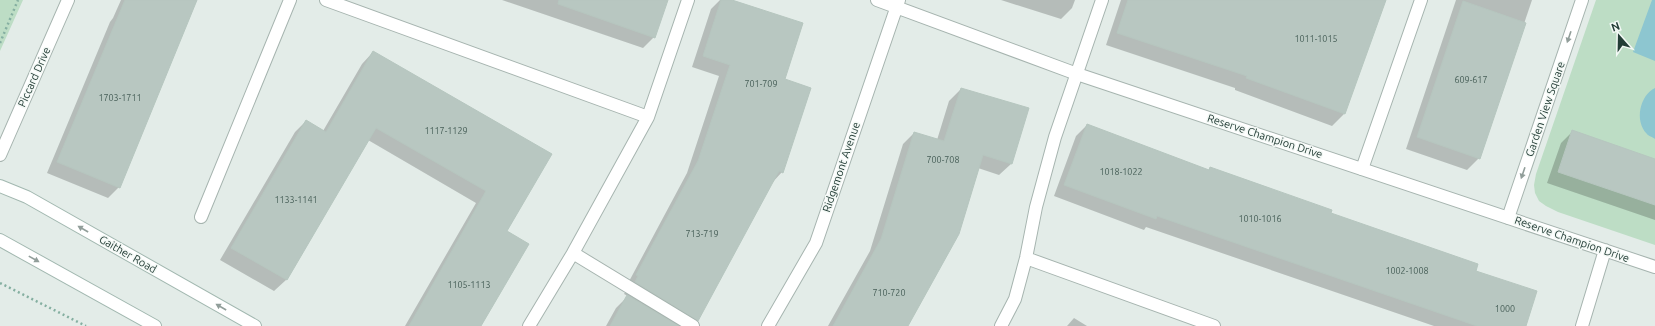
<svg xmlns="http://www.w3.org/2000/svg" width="1655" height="326" font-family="Ubuntu,sans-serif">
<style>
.green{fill:#bdddc5}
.water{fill:#8dc6d0}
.shadow{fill:#0003}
.building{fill:#b8c7c1;stroke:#b6c6bf}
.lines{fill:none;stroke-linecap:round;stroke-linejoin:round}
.service-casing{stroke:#a6b4af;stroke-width:14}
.minor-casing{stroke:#a6b4af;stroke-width:14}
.tertiary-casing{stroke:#a6b4af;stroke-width:14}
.secondary-casing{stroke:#a2b8b0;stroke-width:14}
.path{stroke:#85afa1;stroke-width:2.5;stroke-dasharray:2 3;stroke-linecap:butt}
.service{stroke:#fff;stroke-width:12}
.minor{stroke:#fff;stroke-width:12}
.tertiary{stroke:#fff;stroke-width:12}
.secondary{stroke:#fff;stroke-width:12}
.oneway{fill:#919e9a}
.labels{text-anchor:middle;stroke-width:3;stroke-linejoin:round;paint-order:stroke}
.number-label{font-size:9px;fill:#486059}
.street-label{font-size:11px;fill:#233d36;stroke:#f4f9f6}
</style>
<rect width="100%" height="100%" fill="#e3ece8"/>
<path class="green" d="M0,0H23L0,51Z
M1596,0H1655V245L1558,212L1546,206L1539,201L1535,193L1534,185L1536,174Z"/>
<path class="water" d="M1652,0H1655V61L1633,52Z
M1655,88V139C1653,137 1648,136 1647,134C1634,121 1640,95 1655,88Z"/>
<path class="shadow" d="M121,0H196L119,187L108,198L47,173L110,22L113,18Z
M502,0H667L654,37L643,48Z
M720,0H729L783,80L782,172L771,184L697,320L691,326H606L616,308L628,296L624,294L628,288L626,287L687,173L719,76L692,67L711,9Z
M1001,0H1075L1072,8L1061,19Z
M1121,0H1385L1344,114L1332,126L1235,90V88L1106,45Z
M1456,0H1532L1479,158L1467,170L1406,149Z
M373,52L551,154L506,232L480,326H405L476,203L368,140L286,280L274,291L220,260L295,132L306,121L323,131L362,64Z
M961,89L1011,164L999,175L978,168L907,326H828L870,251L903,144L914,133L937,140L949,101Z
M1087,125L1208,171L1210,168L1329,214L1475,272L1525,326H1434L1146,227L1144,230L1054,196L1076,136Z
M1573,131L1655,160V220L1547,183L1561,143Z
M1074,318L1087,326H1067Z"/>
<path class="building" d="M125,0H197L120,188L57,162Z
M559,0H668L655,38L558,4Z
M721,0H732L803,23L785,79L811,88L783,173L779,171L698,321L635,282L638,276L636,275L698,161L730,65L703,56Z
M1128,0H1386L1345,114L1246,78L1247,76L1117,33Z
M1463,1L1526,23L1480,159L1417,137Z
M373,51L552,154L507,231L529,244L481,326H409L486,191L376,128L287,280L231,248L306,120L326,132Z
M961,88L1029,108L1012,164L983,155L959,234L908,326H833L881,239L914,132L944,141Z
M1087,124L1209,170L1210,167L1332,210L1331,213L1478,264L1476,271L1537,291L1526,326H1477L1157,216L1156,219L1064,185Z
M1572,130L1655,159V205L1558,172Z
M627,295L679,326H610Z"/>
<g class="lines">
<defs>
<path id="service" d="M326,0L648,117
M688,0L648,117L573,253L693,326
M1362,169L1421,0
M201,217L290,0
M1026,258L1214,326
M529,326L573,253
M1001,326L1015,299L1026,258L1036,207L1055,137L1102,0"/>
<path id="minor" d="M877,0L1077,74L1655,267
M1508,218L1582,0
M768,326L816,243L899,0
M1582,326L1605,250"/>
<path id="tertiary" d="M0,155L68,0"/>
<path id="secondary" d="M0,186L27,197L255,326
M0,240L155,326"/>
</defs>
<use href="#service" class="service-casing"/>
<use href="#minor" class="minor-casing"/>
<use href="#tertiary" class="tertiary-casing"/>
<use href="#secondary" class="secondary-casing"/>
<path class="path" d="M0,43L18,0
M0,283L86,326"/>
<use href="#service" class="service"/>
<use href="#minor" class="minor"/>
<use href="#tertiary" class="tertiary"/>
<use href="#secondary" class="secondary"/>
</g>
<defs><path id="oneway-solid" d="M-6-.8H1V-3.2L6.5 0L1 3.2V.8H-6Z"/></defs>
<g class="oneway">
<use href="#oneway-solid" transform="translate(1569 37) rotate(109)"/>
<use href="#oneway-solid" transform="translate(1523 173) rotate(109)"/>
<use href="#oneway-solid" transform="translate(83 229) rotate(-150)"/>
<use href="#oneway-solid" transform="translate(34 259) rotate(29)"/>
<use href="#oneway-solid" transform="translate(221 307) rotate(-150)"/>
</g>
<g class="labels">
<g class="number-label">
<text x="1316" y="42">1011-1015</text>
<text x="1471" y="83">609-617</text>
<text x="761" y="87">701-709</text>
<text x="120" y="101">1703-1711</text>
<text x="446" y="134">1117-1129</text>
<text x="943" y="163">700-708</text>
<text x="1121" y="175">1018-1022</text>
<text x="296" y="203">1133-1141</text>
<text x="1260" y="222">1010-1016</text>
<text x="702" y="237">713-719</text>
<text x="1407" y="274">1002-1008</text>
<text x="469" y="288">1105-1113</text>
<text x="889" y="296">710-720</text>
<text x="1505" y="312">1000</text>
</g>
<g class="street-label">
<text transform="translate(34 77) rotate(-66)" y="4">Piccard Drive</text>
<text transform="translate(1545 109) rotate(-71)" y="4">Garden View Square</text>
<text transform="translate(1265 136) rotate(18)" y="4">Reserve Champion Drive</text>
<text transform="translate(841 167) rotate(-71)" y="4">Ridgemont Avenue</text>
<text transform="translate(1572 239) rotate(19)" y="4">Reserve Champion Drive</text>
<text transform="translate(128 254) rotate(30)" y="4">Gaither Road</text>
</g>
</g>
<g transform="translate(1619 36) rotate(340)" stroke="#f4f9f6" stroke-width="3" paint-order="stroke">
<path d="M0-3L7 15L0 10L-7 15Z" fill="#233d36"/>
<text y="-6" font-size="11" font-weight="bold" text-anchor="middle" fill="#233d36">N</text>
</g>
</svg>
